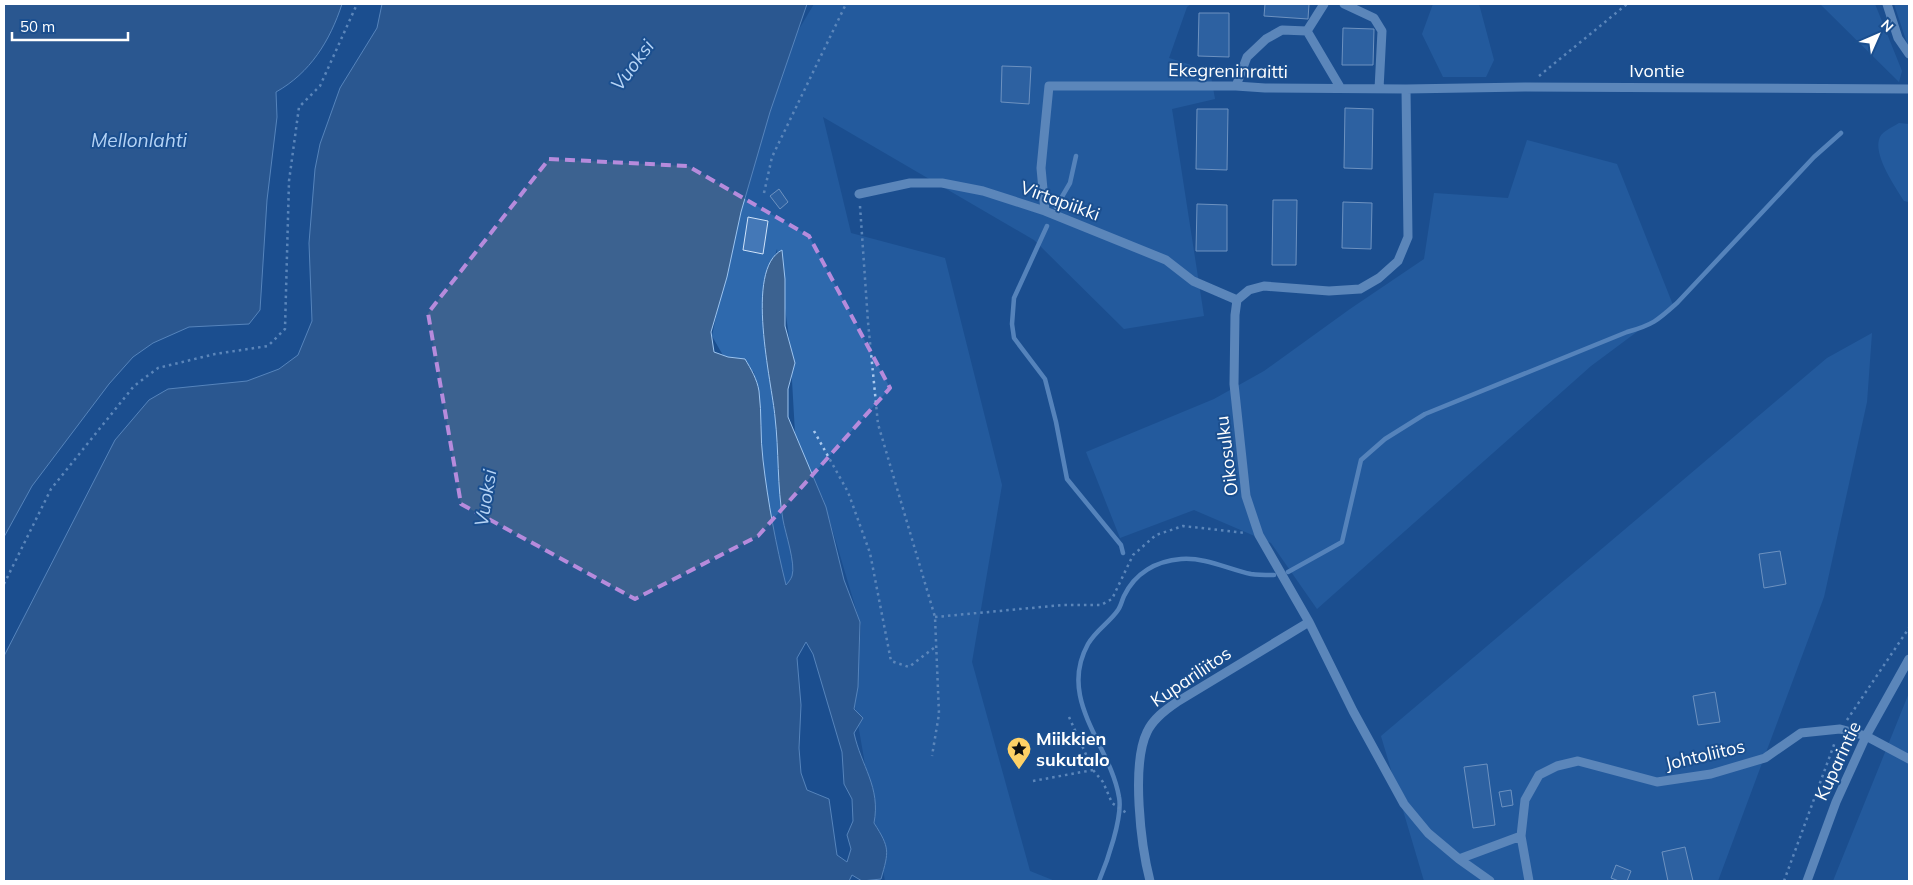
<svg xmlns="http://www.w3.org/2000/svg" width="1913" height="885" font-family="Mulish,sans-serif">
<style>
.green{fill:#2e69ad}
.water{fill:#3c6290;stroke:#9cc4f0;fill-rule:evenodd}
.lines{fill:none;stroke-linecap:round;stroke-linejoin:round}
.stream{stroke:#9cc4f0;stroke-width:4.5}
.building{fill:#4478b7;stroke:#cfe3fa}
.path{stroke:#a9c9ee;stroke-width:2.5;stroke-dasharray:2.5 4;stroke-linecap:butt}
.minor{stroke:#a9c9ee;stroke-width:9}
.marked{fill:none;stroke:#b68bdc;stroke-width:4;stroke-dasharray:10 6;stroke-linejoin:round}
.labels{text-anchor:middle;stroke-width:4;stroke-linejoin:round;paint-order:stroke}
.street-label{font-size:18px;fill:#fff;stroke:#1b4f8f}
.poi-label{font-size:18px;font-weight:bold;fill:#fff;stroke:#1b4f8f;text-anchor:start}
.water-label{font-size:19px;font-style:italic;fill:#b5d3f5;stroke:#1b4f8f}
</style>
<rect width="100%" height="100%" fill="#1b4f8f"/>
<path class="green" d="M814,4H1191L1187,7L1169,58L1210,71L1215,99L1172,109L1204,316L1124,329L1034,240L823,117L851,233L945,258L1002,485L972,662L1030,871L1055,881H885L855,706L861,626L823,498L810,481L796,451L790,345L777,249L770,273L800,595L790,602L772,545L754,372L725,359L712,336L734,228L766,113L792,41Z
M1433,4H1479L1494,60L1486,77H1443L1422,34Z
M1820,4H1875L1902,71L1899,82Z
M1894,4H1909V47L1908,46Z
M1899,123L1909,124V202L1904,201C1895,186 1872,154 1880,137C1883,131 1893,127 1899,123Z
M1527,140L1617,164L1673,305L1591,366L1317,609L1271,543L1194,510L1120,538L1086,452L1214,399L1264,371L1350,309L1424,259L1434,193L1508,198Z
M1872,333L1867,402L1824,597L1718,881H1424L1381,736L1827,358Z
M1909,693V881H1833Z"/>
<path class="water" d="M4,4H342C330,41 310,73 276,92L277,117L267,200L260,310L249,324L189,327L153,343L133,357L109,384L32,486L4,537Z
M382,4H807L770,112L741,212L727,277L711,332L714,352L728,357L745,359C751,369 757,379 759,391C762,414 760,438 763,460C768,503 776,545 786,585C788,583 791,579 792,576C796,564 785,532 783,520C777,486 779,451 775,417C772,383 744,269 782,250L785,279V326L795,363L788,389V417L826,507L844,580L860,622L858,687L854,709L863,718L854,733C861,766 881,787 874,823C890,848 889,851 881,879L862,881L852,875L849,881H4V656L115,440L149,400L168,389L247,381L279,369L298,355L312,321L309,243L315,169L320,144L340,88L377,28ZM806,642L813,654L842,752L844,784L852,799L853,821L847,835L851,849L847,862L837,855L829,799L807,790L801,773L799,748L801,705L797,658Z"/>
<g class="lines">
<path class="stream" d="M1056,207L1070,183L1076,156
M1047,226L1014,298L1012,324L1014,338L1045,379L1056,422L1067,479L1121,545L1123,553
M1288,572L1342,542L1361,460L1385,439L1425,414L1627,332C1653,325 1658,320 1677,303L1814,157L1841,133
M1099,881C1107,862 1123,817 1119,797C1110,744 1057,700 1088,644C1096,630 1110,622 1118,610C1121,606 1122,600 1124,596C1135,573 1156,561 1181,559C1205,557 1228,569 1251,574C1259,575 1267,575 1274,575"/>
</g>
<path class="building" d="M1265,4H1309L1308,19L1264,16Z
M1199,13H1229V57L1198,56Z
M1343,28L1374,29L1373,65H1342Z
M1002,66L1031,67L1029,104L1001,102Z
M1345,108L1373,109L1372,169L1344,168Z
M1197,109H1228L1227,170L1196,169Z
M779,189L788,202L780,209L770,196Z
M1273,200H1297L1296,265H1272Z
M1343,202L1372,203L1371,249L1342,248Z
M1197,204L1227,205V251H1196Z
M748,217L768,221L763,254L743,250Z
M1780,551L1786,584L1764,588L1759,554Z
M1715,692L1720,722L1698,725L1693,696Z
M1487,764L1495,825L1473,828L1464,767Z
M1511,790L1513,805L1502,807L1499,792Z
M1685,847L1693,881H1668L1662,852Z
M1616,865L1631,871L1627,881H1619L1611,878Z"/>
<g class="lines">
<path class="path" d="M1539,76L1627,4
M764,193L772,157L846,4
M860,206L868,322L878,424L935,617L939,714L932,756
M814,431L848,492L870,553L891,661L909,667L935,647
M4,584L51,489L134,386L158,368L215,354L268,346L285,329L289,181L299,107L320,86L357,4
M935,617L1063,605H1101L1112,599L1133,555L1156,535L1183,526L1246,533
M1069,717L1093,770L1103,782L1112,803L1128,814
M1847,720L1909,628
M1033,781L1093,770
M1784,881L1835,742"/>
<path class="minor" d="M1324,4L1307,31L1340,87
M1344,4L1374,18L1382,31L1379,89
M1887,4L1898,38L1909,54
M1236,86L1247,57L1266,39L1282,30L1307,31
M1406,89L1408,237L1398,261L1379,278L1360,289L1329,291L1264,286L1249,290L1237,300L1235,315L1234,384L1246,496L1259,535L1309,622L1353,711L1404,804L1428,833L1459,859L1490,881
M859,194L910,183H942L983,191L1045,211L1166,260L1193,281L1237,300
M1045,211L1041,168L1049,86H1236L1265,88L1406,89L1525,87L1909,89
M1459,859L1521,836
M1150,881C1141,846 1131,765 1147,732C1153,719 1165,710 1177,702L1309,622
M1529,881L1521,836L1525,800L1539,775L1557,766L1578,761L1657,782L1711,774L1765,758L1801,733L1840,729L1866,736L1909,759
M1807,881L1836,802L1866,736L1909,659"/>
</g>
<path d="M0 0H1913V885H0ZM549,159L688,166L809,236L890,388L758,536L635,599L461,504L428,313Z" fill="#1b4f8f" fill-opacity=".55" fill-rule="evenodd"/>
<path class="marked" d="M549,159L688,166L809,236L890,388L758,536L635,599L461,504L428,313Z"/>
<defs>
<symbol id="sight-pin" viewBox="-11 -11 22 30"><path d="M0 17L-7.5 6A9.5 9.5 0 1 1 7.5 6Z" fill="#ffd166" stroke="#1b4f8f"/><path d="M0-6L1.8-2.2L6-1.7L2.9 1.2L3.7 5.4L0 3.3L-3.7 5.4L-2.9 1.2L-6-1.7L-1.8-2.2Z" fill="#111"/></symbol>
</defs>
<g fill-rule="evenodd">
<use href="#sight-pin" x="1005" y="735" width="28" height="38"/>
</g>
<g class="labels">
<g class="street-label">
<text transform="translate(1228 71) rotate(1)" y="6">Ekegreninraitti</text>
<text x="1657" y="77">Ivontie</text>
<text transform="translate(1060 201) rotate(20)" y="6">Virtapiikki</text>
<text transform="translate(1227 456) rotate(-97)" y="6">Oikosulku</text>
<text transform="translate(1191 677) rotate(-34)" y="6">Kupariliitos</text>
<text transform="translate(1705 755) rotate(-13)" y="6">Johtoliitos</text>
<text transform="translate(1838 761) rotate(-65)" y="6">Kuparintie</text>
</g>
<g class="poi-label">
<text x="1036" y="745">Miikkien<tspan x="1036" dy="21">sukutalo</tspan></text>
</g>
<g class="water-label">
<text transform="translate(632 65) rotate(-53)" y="7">Vuoksi</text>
<text x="139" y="147">Mellonlahti</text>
<text transform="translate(485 498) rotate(-81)" y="7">Vuoksi</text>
</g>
</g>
<rect width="1913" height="885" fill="none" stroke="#ffffff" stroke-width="10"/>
<g transform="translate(1878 35) rotate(45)" stroke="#1b4f8f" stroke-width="4" paint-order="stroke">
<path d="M0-4L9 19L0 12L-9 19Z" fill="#ffffff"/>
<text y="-8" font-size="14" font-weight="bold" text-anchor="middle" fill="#ffffff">N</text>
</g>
<path d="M12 32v8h116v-8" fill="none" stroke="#ffffff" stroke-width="2.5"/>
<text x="20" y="32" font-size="15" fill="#ffffff" stroke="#1b4f8f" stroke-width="4" paint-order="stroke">50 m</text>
</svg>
